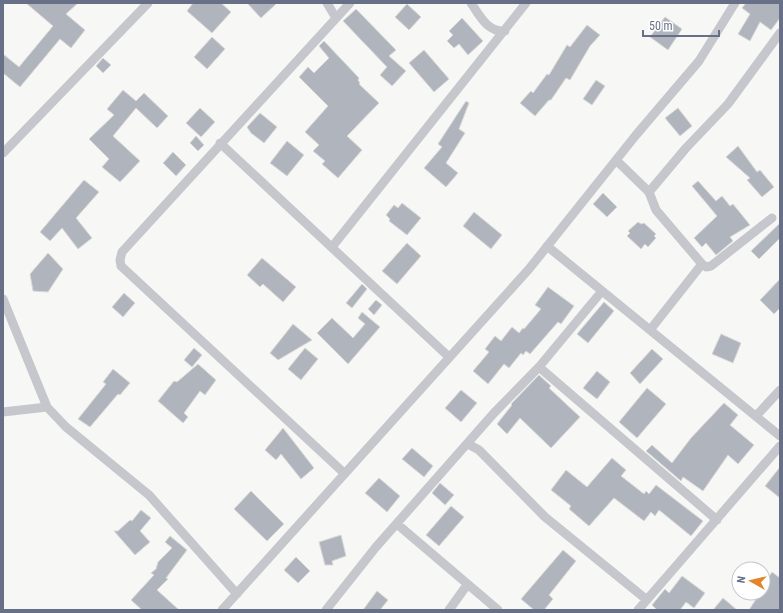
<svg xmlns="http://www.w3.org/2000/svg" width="783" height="613" font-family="'Roboto Condensed',sans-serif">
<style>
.building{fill:#b0b4bd;stroke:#d9d9d7}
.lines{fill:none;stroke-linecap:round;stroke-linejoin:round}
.minor{stroke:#c5c7cc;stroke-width:9}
</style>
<rect width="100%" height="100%" fill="#f7f8f5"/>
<path class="building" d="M26,3H78L66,14L85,30L71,48L60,39L20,87L3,73V54L19,67L53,26Z
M193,3H221L231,12L212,33L187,11Z
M247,3H277L261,18Z
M746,3H780V18L771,30L760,22L750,41L738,34L750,14L742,8Z
M407,4L421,17L409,30L395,17Z
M356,9L396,50L389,56L406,71L392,86L380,75L387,67L343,21Z
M665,17L682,29L668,50L650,37Z
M462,18L483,41L468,55L459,44L454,48L447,41L453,35L449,31Z
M587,25L600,35L590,46L570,80L566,78L551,100H549L535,116L520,103L531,91L533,93L547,74L549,75L567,45L570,47Z
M212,37L225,49L207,69L194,57Z
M324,41L359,78L358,80L360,83L359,84L379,103L347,136L362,150L338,178L322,164L325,161L313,151L319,145L305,132L328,106L299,77L308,67L314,73L329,58L319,46Z
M424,50L449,79L434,92L409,63Z
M103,58L111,65L103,73L96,66Z
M596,80L605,86L592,105L583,99Z
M123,90L136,101L144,93L168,116L157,128L136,108L113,136L140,161L120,182L102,167L109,159L89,139L114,115L107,109Z
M466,101L469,103L459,129L465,133L446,163L458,173L446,187L424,168L442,147L438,144Z
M200,108L215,122L201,137L186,123Z
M678,108L692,126L680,136L665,118Z
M260,113L277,127L264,143L251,133L247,127Z
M196,136L204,145L198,151L190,143Z
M287,141L304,155L287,176L270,163Z
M738,146L757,172L760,170L774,187L762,197L747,180L750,178L726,157Z
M173,152L186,165L176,176L163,163Z
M84,180L99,192L76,218L92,238L78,249L62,228L50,241L40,232Z
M698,181L716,201L722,196L730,206L733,204L750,225L730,237L733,241L716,255L706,243L702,247L694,238L717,216L692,186Z
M603,193L617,207L607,217L593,204Z
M402,203L421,218L407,235L389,221L390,219L386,215L394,205L398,208Z
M474,212L502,235L491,249L463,226Z
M638,222L641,224L644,223L656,234L654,236L656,238L648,247L645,244L641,249L627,236L630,233L628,231Z
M780,223V238L759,259L751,251Z
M407,243L421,256L397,284L382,271Z
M48,253L63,269L48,292L33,291L30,274Z
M262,258L296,287L283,302L263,284L260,287L247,275Z
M780,279V308L774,314L760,300Z
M362,284L367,289L352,308L346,303Z
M548,287L574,306L561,324L558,322L530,354L526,351L523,355L521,353L509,368L504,364L488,384L473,371L489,352L485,349L495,336L501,341L512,327L519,333L523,328L524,329L541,309L535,305Z
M124,293L135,303L123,317L112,307Z
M376,300L382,305L374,315L368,309Z
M604,302L614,311L588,343L577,334Z
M362,312L380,327L348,364L317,333L332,318L353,338L365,324L358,318Z
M293,324L312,340L278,360L270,353Z
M721,334L741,343L733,363L712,354Z
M194,348L202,355L192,367L184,360Z
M305,348L318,359L301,380L288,369Z
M652,349L663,359L640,384L630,373Z
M198,364L216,380L205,395L200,391L184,413L188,417L183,423L158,401L174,381L177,382Z
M113,369L130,383L120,395L118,394L90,427L78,419L106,384L103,382Z
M597,371L610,382L597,399L583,388Z
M539,375L551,386L549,388L580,417L551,448L520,418L507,434L497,424L512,405L511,404Z
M647,388L666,404L637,438L619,422Z
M461,390L477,403L461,422L445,408Z
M724,403L738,415L730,425L754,445L738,464L728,455L703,491L683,477L681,481L646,451L652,445L672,463L691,438Z
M283,428L314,468L301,479L281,454L276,460L265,450Z
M412,448L433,466L424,477L402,459Z
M612,458L626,470L621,476L644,494L646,491L649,494L656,485L703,521L691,536L659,510L655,516L651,512L644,521L614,498L589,526L569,509L571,506L551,490L566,470L587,487Z
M780,467V498L765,486Z
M379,478L400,496L387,512L365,493Z
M440,483L454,495L445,505L432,493Z
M251,491L284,524L267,541L234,509Z
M451,506L464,517L439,546L426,535Z
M141,510L151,518L140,531L150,542L135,555L114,531H118L130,520L132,521Z
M341,535L346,556L332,561L333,565H325L319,542Z
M170,536L187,550L166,578L168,579L157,590L179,610H142L131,600L154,575L151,573L156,569L158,562L172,548L165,542Z
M563,550L576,561L549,595L553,599L544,610H534L521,599Z
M296,557L310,571L298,583L284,570Z
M772,572L780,578V610H749L760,593H763V586Z
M682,576L705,593L694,608L686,602L680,610H657L652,605L665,589L669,593Z
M377,591L388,600L380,610H363Z
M723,598L737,610H713Z"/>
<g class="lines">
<path class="minor" d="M327,3L336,18
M471,3C480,16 487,32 505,31
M220,143L449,357
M3,153L148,3
M616,160L649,192
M547,246L780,436
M332,247L526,3
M702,264L706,267L711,266L772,218
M3,299L47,407
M650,330L702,264L656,210L649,192L686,148L728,104L780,33
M539,367L717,520
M3,412L47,407L66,427L149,495L237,594
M756,416L780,390
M468,444L479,450L545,517L647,600
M344,473L121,266L120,260L122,252L350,3
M397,524L498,610
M222,610L529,269L636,135L699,61L735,3
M326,610L376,547L494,413L539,367L602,291
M449,610L467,585
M638,610L780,446"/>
</g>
<rect width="783" height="613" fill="none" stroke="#677086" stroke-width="8"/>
<g transform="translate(751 581) rotate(278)"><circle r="19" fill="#ffffff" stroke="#c2c6cf"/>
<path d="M0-3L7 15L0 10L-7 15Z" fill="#e48529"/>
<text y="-6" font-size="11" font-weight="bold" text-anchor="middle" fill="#677086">N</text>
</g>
<path d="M643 30v6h76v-6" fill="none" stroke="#677086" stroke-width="2"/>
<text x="649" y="30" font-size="12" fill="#677086" stroke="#ffffff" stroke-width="3" paint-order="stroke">50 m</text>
</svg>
